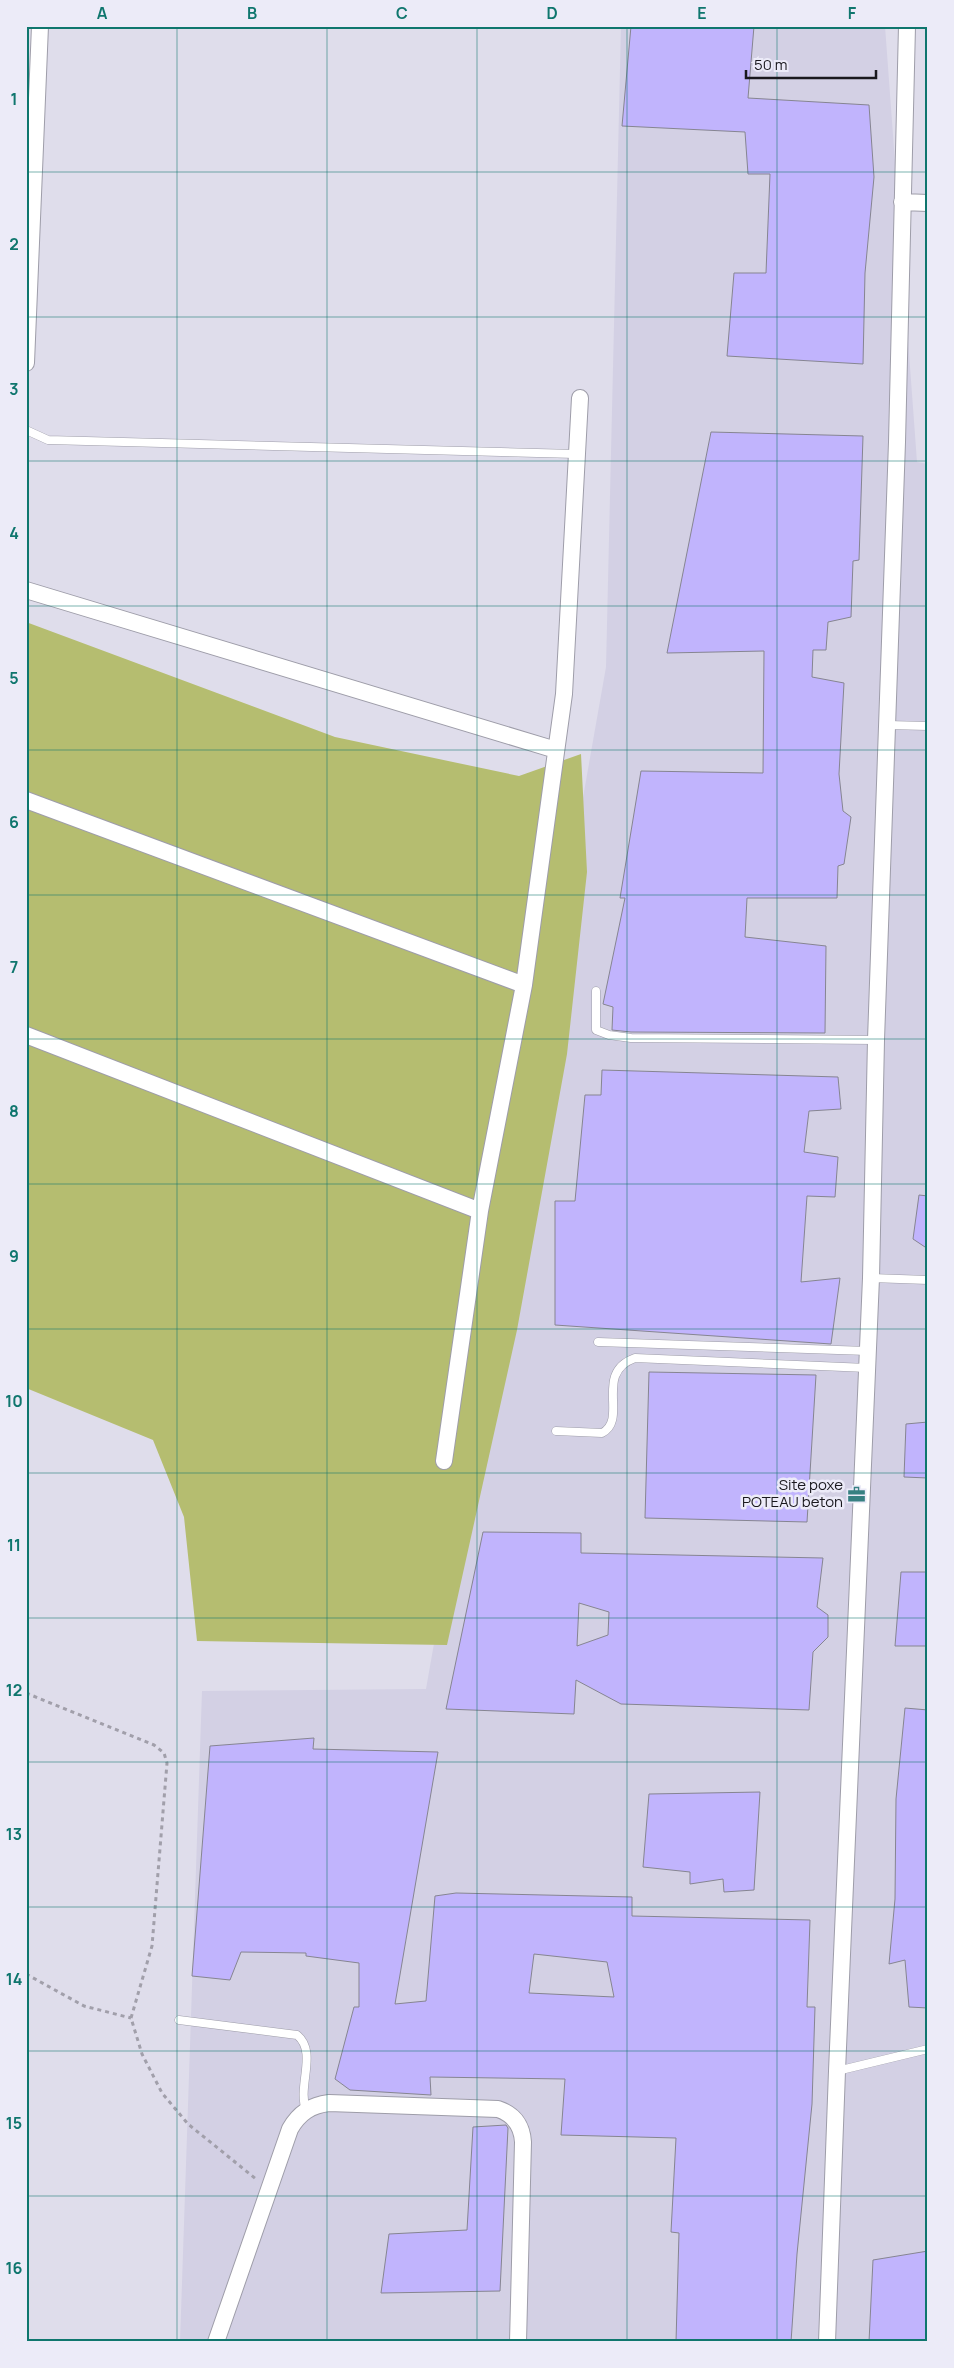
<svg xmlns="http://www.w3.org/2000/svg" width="954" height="2368" font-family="Manrope,sans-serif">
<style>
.built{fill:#d3d0e4}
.green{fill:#b5bd70}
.building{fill:#c1b4fd;stroke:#868591;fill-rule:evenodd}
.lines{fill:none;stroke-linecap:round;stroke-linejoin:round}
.service-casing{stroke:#9e9da9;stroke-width:9}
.minor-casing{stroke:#9e9da9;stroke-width:18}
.path{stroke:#a19faa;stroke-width:3;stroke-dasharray:4 4;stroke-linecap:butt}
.service{stroke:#fff;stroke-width:8}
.minor{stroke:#fff;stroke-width:16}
.grid{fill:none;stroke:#0f766e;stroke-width:1;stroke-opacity:0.55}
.labels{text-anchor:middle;stroke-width:5;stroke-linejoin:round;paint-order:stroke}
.poi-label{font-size:15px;fill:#19181d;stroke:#ecebf8;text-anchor:end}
.neatline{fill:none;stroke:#0f766e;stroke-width:2}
.grid-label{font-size:16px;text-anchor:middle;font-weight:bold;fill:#0f766e}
</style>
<rect width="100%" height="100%" fill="#dfddeb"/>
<path class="built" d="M621,26H885L917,462L928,464V2342H180L202,1691L426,1689L606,667Z"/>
<path class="green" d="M26,622L335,737L519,776L581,754L587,872L567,1054L517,1330L447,1645L197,1641L184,1517L153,1440L26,1388Z"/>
<path class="building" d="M631,26H754L748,98L869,105L874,177L865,273L863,364L727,356L734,273H766L770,174H748L745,132L622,126Z
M711,432L863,436L859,560L853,561L851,617L828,622L826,650H813L812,677L844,683L839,774L843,811L851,817L844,864L838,866L837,898H747L745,937L826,946L825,1033L631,1032L612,1030L613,1007L603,1004L625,898H620L641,771L763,773L764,651L667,653Z
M602,1070L838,1077L841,1109L809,1111L804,1152L838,1157L835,1197L807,1196L801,1282L840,1278L831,1344L555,1325V1201H575L585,1095H601Z
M919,1195L928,1196V1249L913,1239Z
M649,1372L816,1375L807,1522L645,1518Z
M928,1422V1478L904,1477L906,1424Z
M483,1532L581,1533V1553L823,1558L817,1607L828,1615V1637L813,1652L809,1710L621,1704L576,1680L574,1714L446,1709ZM579,1603L609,1612L608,1635L577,1646Z
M901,1572H928V1646H895Z
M905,1708L928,1710V2008L909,2007L905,1960L889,1964L895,1899L896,1799Z
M314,1738L313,1749L438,1752L395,2004L426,2001L435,1896L456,1893L632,1897V1916L810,1920L807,2007H815L812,2104L797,2254L791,2342H676L679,2233L671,2232L676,2138L561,2135L565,2079L430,2077L431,2095L350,2090L335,2079L354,2007H359V1963L306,1956V1953L241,1952L230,1980L192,1976L210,1746ZM534,1954L607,1962L614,1997L529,1993Z
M760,1792L754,1890L724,1892L723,1879L690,1884V1872L643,1867L649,1794Z
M506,2125L508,2128L500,2291L381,2293L389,2234L467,2230L473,2127Z
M928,2251V2342H869L873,2260Z"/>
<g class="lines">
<defs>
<path id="service" d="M26,430L48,440L576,454
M887,725L928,726
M596,991V1030L609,1035L631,1038L876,1040
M871,1278L928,1280
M598,1342L868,1351
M556,1431L602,1433C629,1419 593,1373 635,1358L867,1368
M179,2020L297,2035C318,2052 297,2086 306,2110
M837,2071L928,2049"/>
<path id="minor" d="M902,202L928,203
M26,363L40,26
M26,590L556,750
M26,800L524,985
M26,1035L480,1211
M444,1461L480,1211L524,985L564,694L580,398
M216,2342L290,2129C299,2113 311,2105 329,2103L498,2109C513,2114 522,2125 523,2142L518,2342
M827,2342L837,2071L871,1278L876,1040L897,442L907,26"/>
</defs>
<use href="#service" class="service-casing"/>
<use href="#minor" class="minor-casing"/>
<path class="path" d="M26,1693L154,1745L164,1753L167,1763L152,1946L131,2018L142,2054L162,2093L188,2124L256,2179
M26,1974L84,2006L131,2018"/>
<use href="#service" class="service"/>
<use href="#minor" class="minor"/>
</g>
<path class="grid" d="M177,26V2342M327,26V2342M477,26V2342M627,26V2342M777,26V2342M26,172H928M26,317H928M26,461H928M26,606H928M26,750H928M26,895H928M26,1039H928M26,1184H928M26,1329H928M26,1473H928M26,1618H928M26,1762H928M26,1907H928M26,2051H928M26,2196H928"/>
<defs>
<symbol id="office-bare" viewBox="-9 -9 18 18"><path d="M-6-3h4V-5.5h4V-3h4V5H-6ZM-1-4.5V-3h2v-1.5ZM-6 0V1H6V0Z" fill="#378082" stroke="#ecebf8" stroke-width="2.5" paint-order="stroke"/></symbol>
</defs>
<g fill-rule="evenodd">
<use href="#office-bare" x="844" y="1482" width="25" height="25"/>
</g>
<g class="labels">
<g class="poi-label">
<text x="843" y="1490">Site poxe<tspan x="843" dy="17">POTEAU beton</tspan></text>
</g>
</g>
<rect width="954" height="2368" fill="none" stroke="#ecebf8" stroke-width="55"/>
<path d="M746 70v8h130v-8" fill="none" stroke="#19181d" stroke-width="2.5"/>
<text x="754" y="70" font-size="15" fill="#19181d" stroke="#ecebf8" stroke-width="4" paint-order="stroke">50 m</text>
<rect x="28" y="28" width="898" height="2312" class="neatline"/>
<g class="grid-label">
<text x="102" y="19">A</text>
<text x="252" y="19">B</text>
<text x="402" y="19">C</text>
<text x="552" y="19">D</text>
<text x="702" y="19">E</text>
<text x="852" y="19">F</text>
<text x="14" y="105">1</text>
<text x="14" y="250">2</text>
<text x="14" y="395">3</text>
<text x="14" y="539">4</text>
<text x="14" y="684">5</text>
<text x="14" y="828">6</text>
<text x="14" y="973">7</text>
<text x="14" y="1117">8</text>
<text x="14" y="1262">9</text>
<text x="14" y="1407">10</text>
<text x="14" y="1551">11</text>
<text x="14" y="1696">12</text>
<text x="14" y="1840">13</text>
<text x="14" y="1985">14</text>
<text x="14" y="2129">15</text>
<text x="14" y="2274">16</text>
</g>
</svg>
